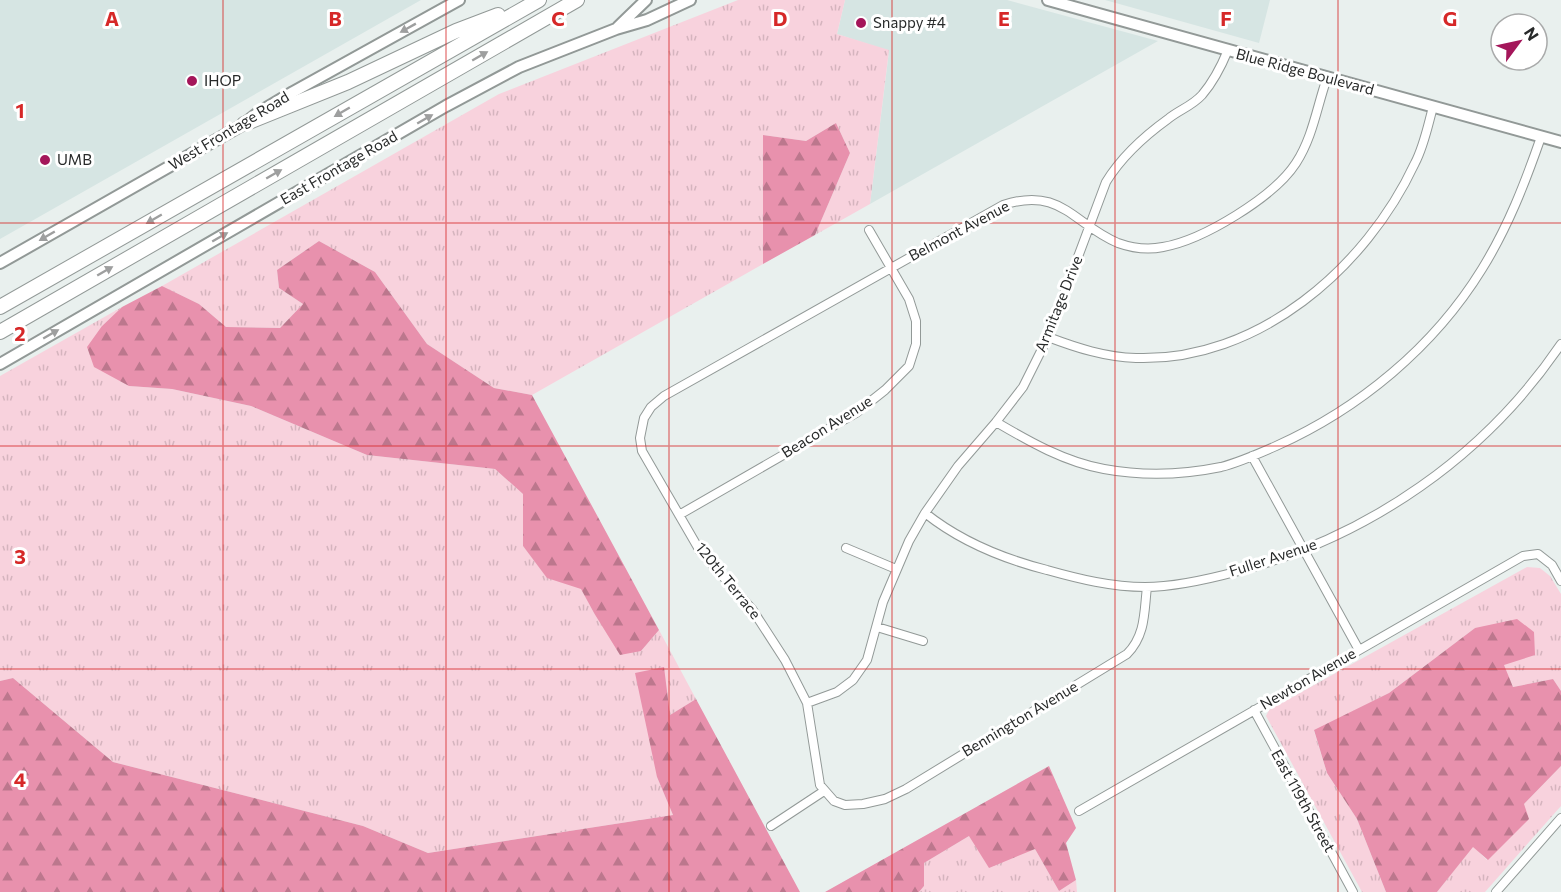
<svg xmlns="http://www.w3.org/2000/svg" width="1561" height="892" font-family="Commissioner,sans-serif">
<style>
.built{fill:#d6e5e3}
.grass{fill:url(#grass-tufts)}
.forest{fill:url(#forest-firs)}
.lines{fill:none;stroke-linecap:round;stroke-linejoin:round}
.street-casing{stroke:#929997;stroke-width:10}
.secondary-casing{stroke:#929997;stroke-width:14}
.highway-casing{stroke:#929997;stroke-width:16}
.street{stroke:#fff;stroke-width:8}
.secondary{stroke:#fff;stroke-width:10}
.highway{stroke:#fff;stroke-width:14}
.oneway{fill:#9e9f9f}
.grid{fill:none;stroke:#d62828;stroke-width:1.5;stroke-opacity:0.55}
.poi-dot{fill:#a4165a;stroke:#fff;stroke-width:2}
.labels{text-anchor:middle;stroke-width:6;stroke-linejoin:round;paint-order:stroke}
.poi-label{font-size:15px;fill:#282a2a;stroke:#fff;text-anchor:start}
.street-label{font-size:15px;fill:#282a2a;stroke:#fff}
.grid-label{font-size:20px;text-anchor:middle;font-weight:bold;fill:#d62828;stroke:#fff;stroke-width:6;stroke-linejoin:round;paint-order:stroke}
</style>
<defs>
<pattern id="grass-tufts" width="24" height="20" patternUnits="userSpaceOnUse" patternTransform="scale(1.5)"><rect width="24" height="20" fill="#f8d2dd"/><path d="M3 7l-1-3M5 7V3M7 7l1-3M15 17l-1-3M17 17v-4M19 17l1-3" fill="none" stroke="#d5b4be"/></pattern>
<pattern id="forest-firs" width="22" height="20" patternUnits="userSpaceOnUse" patternTransform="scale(1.5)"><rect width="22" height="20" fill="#e891ad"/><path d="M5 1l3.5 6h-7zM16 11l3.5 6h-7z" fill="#bc778d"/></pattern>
</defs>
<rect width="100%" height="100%" fill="#e9f0ee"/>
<path class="built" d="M0,0H421L0,239Z
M845,0H1007L1158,41L870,204L889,51L837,34Z
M1105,0H1270L1259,43Z"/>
<path class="grass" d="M738,0H845L837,34L889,50L870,204L815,235L850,153L836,123L806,141L763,135V264L532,395L494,388L427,344L375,272L319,241L277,270L279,288L303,304L280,328L226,327L199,304L162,286L499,94Z
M122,307L102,326L129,386L172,389L251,406L367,455L495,469L523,494V546L547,577L581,588L594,613L641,651L659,630L696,699L670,715L657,777L673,815L428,853L363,826L113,762L13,678L0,681V376Z
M1527,567L1540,568L1550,576L1561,594V691L1553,679L1513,687L1503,665L1475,628L1389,693L1314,731L1327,773L1357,819L1386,892H1362L1266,716L1269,710Z
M1561,766V806L1485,892H1437L1473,846L1487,860L1524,804Z
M969,836L1035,849L1059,891L1076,880L1077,892H919L924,886V863Z"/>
<path class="forest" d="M836,123L850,153L815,235L763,264V135L806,141Z
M319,241L375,272L427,344L494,388L532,395L659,630L641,651L620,655L594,613L581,589L547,578L523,546V494L495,469L367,455L251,406L172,389L129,386L94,367L87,347L102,326L122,307L162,286L199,304L226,327L280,328L303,304L279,288L277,270Z
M1517,619L1534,632L1535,655L1504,665L1513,687L1553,679L1561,691V766L1524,804L1529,819L1488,860L1473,847L1437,892H1386L1357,819L1327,773L1314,730L1389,693L1475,628Z
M664,667L670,715L696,699L800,892H0V681L13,678L113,762L363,826L428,853L673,815L657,777L635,673Z
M1049,766L1076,828L1066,843L1076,880L1059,891L1035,849L989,868L969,836L924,863V886L919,892H825Z"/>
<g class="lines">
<defs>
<path id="street" d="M1048,337C1077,348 1105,357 1136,358C1258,362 1366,268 1415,163C1424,146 1428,125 1433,107
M996,422C1030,442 1065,462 1104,469C1142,476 1182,475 1221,467C1240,462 1258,454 1276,446C1359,409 1434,347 1482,269C1508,227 1525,183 1541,137
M1252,456L1359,650
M925,513C960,541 1004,559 1047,570C1079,579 1112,587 1145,587C1172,587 1213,578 1239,571C1370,536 1485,456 1561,344
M679,515L856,413L885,390L909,366L916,344V321L909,299L869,230
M846,548L896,569
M1147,587C1144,611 1146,635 1127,654L906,789L885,799L863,804L845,805L834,801L820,785L807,703L785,660L752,609L700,551L642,451L640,438L644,418L651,407L664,396L1003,205C1061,186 1073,224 1118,243C1132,248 1149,250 1163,247C1203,240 1274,197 1296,163C1313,137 1317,106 1327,78
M877,627L923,641
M807,703L837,692L853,680L867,660L883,602L909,541L925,513L958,466L996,422L1023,387L1048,337L1106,182C1122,156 1143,137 1168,119C1179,110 1192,106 1202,95C1214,81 1221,67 1228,50
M1254,710L1353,892
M1079,811L1523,556L1538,554L1552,565L1561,581
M771,826L824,791
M1496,892L1561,818"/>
<path id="secondary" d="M1048,0L1561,142
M618,27L646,0
M0,263L244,124L258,113L293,92L459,0
M0,364L446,106L519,67L616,29L647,20L690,0"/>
<path id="highway" d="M244,124L348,82L456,31L498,15
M0,307L539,0
M0,332L577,0"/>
</defs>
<use href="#street" class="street-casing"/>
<use href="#secondary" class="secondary-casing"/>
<use href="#highway" class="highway-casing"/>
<use href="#street" class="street"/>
<use href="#secondary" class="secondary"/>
<use href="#highway" class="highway"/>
</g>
<defs><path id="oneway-solid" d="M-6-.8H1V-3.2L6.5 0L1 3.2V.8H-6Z" transform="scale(1.5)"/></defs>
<g class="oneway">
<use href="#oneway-solid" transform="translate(408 28) rotate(151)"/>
<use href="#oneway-solid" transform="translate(480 56) rotate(-30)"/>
<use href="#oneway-solid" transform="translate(342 112) rotate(150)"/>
<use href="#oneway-solid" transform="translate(425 119) rotate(-30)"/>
<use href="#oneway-solid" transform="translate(274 174) rotate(-30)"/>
<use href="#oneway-solid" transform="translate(154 219) rotate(150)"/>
<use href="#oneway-solid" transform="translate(47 236) rotate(150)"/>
<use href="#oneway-solid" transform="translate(220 237) rotate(-30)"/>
<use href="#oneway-solid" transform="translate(105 271) rotate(-30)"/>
<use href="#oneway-solid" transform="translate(51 334) rotate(-30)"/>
</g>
<path class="grid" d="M223,0V892M446,0V892M669,0V892M892,0V892M1115,0V892M1338,0V892M0,223H1561M0,446H1561M0,669H1561"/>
<g class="poi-dot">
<circle cx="861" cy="23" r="6"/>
<circle cx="192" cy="81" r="6"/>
<circle cx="45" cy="160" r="6"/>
</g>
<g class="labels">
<g class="poi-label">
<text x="873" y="28">Snappy #4</text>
<text x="204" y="86">IHOP</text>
<text x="57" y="165">UMB</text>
</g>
<g class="street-label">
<text transform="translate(1305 72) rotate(15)" y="5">Blue Ridge Boulevard</text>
<text transform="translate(229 131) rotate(-31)" y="5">West Frontage Road</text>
<text transform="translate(339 168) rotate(-30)" y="5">East Frontage Road</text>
<text transform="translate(959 231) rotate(-28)" y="5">Belmont Avenue</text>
<text transform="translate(1059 304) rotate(-68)" y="5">Armitage Drive</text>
<text transform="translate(827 427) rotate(-32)" y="5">Beacon Avenue</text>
<text transform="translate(1273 558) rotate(-18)" y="5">Fuller Avenue</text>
<text transform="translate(728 581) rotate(51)" y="5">120th Terrace</text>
<text transform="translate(1308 679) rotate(-30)" y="5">Newton Avenue</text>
<text transform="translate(1020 719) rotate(-31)" y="5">Bennington Avenue</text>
<text transform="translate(1303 801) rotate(61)" y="5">East 119th Street</text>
</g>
</g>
<g class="grid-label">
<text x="112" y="26">A</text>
<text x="335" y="26">B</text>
<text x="558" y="26">C</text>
<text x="780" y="26">D</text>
<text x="1004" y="26">E</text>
<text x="1226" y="26">F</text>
<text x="1450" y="26">G</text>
<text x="20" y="118">1</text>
<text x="20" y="341">2</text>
<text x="20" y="564">3</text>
<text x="20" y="787">4</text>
</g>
<g transform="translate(1519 42) rotate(57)"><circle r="28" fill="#ffffff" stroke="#a9aaaa" stroke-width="1.5"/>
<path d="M0-4.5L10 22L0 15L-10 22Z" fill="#a4165a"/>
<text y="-9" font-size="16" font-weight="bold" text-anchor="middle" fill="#282a2a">N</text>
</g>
</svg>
